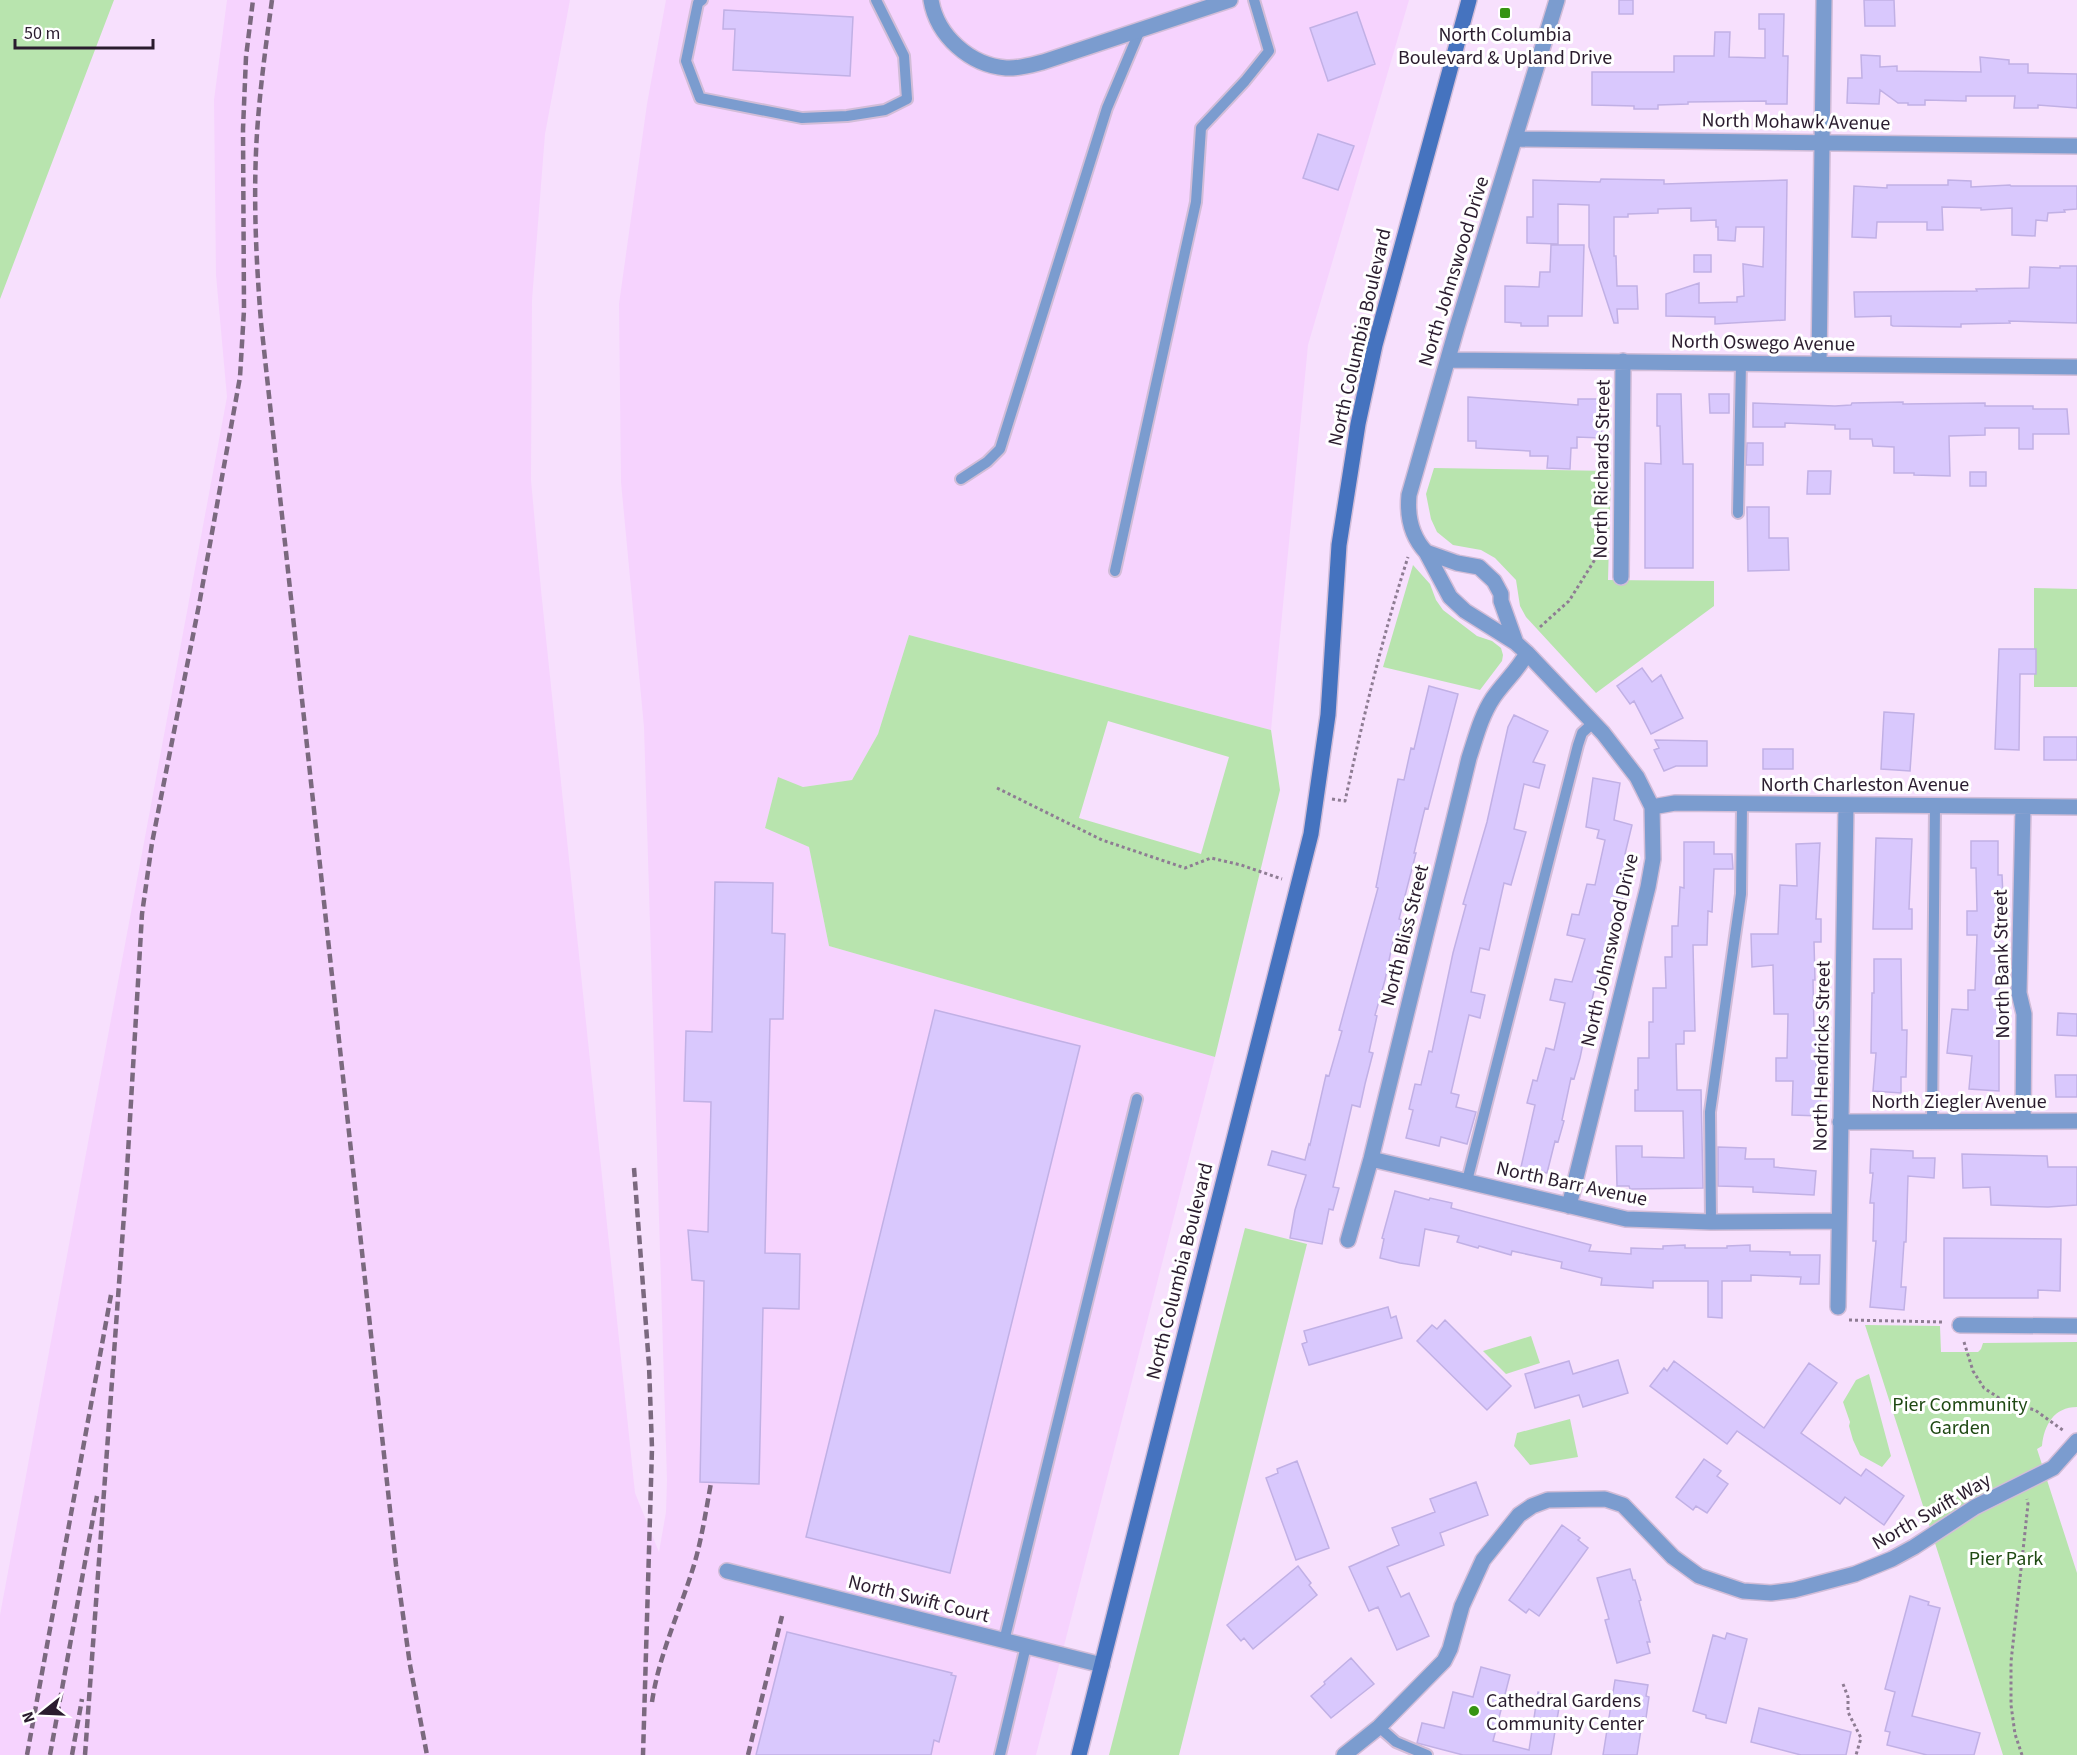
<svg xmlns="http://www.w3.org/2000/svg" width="2077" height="1755" font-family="'Source Sans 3',sans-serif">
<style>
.built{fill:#f6d3fe}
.green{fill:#b8e4ae;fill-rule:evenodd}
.building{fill:#d9c8fd;stroke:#c1b0e5;stroke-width:1.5}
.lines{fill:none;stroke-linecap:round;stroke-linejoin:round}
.service-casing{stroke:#d2bdd8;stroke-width:14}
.minor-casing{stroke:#d2bdd8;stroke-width:18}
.secondary-casing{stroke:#d2bdd8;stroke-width:18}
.path{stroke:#8e7c93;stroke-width:3;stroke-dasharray:3 3;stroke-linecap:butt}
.service{stroke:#7b9ccf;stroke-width:10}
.minor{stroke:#7b9ccf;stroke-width:15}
.secondary{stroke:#4573bf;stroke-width:15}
.rail{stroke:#7b697f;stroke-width:4.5;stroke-dasharray:9 4.5;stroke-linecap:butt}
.poi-dot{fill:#369412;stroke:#fff;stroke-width:2}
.labels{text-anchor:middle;stroke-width:6;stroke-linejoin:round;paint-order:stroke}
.poi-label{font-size:20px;fill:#2a1c2e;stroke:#fff}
.street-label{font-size:20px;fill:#2a1c2e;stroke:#fff}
.park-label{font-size:20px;fill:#1f4913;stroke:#fff}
</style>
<rect width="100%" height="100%" fill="#f7e0fd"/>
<path class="built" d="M227,0H570L545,134L532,300L531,480L541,590L635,1493L659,1552L666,1512L667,1480L644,727L621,482L619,304L647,104L666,0H1409L1308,345L1271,730L909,635L878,734L852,780L803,787L778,778L765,828L809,847L829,946L1215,1057L1036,1755H0V1615L227,397L216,275L214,100Z"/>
<path class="green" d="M0,0H114L0,299Z
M1434,468L1611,471L1608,580L1714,581V606L1596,693L1526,617L1520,606L1516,580L1495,558L1481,550L1453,545L1437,532L1431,519L1426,494Z
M1413,565L1430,584L1436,600L1443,610L1477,636L1492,641L1501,648L1503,655L1502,661L1480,690L1383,667Z
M2034,588L2077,589V687H2034Z
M909,635L1271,730L1280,790L1215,1057L829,946L809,847L765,828L778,777L803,787L852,780L878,734ZM1108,721L1229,757L1201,854L1079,818Z
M1245,1228L1307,1244L1179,1755H1109Z
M1865,1325L1940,1326L1941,1352H1978L1981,1349L1983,1343L2077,1342V1407C2054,1407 2044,1425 2042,1446L2037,1449L2077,1573V1755H2003Z
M1531,1336L1540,1363L1506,1374L1483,1351Z
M1869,1374L1891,1456L1882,1467L1860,1455L1853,1440L1849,1426L1850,1422L1843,1402L1856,1380Z
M1570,1419L1578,1457L1530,1465L1514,1446L1517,1433Z"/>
<path class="building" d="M1619,0H1633V14H1619Z
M1864,0H1894L1895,26H1865Z
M724,10L853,17L850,76L733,70L735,29H723Z
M1357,12L1375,64L1328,81L1310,28Z
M1759,14H1784L1783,56H1788L1787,104H1766V101L1688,102V104L1658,105V109H1634V106L1592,105V72H1674V56H1714L1715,32H1730L1729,57L1765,58V29H1759Z
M1861,55L1880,56V67L1897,66V71L1981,72L1980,57L2009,60V64H2028V73L2077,74V108L2038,105V108H2014L2015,96H1966V101L1925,100V105H1908V103H1898L1880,90L1879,104L1847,103L1848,78H1862Z
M1318,134L1354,146L1338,190L1303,178Z
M1601,179L1664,180V184L1787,180L1785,320L1715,324V317L1666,316V294L1699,283V303L1737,302V297L1744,296L1743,264L1763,267L1764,227H1736L1735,241L1718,240V227H1716V220L1691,221V208L1658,209V213L1628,214V217H1614V256H1616L1617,286H1637L1638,309H1617L1618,323H1614L1589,247V205L1558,204V244L1527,243V217H1533V180L1600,182Z
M1948,180L1971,181V187L2010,185L2011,186H2077V209L2064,210L2065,212L2048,213L2047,221L2036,220L2035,236L2012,235V208L1981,210V208L1942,207L1943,230H1927V222H1877L1876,238L1852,237L1854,186L1887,188V185H1948Z
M1551,245H1584L1582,316H1548V326H1521V323L1505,322V286L1539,287L1540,272H1550Z
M1694,255H1711V272H1694Z
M2060,266H2077V323L2009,321L2010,323L1961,324V327L1893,326L1891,325V316L1855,317L1854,292L1977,291L1976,289L2029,288L2030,267L2060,268Z
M1657,394H1681L1683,464H1693V568H1645V463L1661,464L1660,426H1657Z
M1709,394H1729V413H1710Z
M1468,397L1578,405V399H1604L1601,438L1577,437V448H1571L1570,469L1547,468L1548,456H1530V451L1476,448V441H1468Z
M1903,402V404L1985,403V406H2033V409H2067L2069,434H2033V449H2019V428H1985V435L1949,436L1950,476L1914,475V473H1894V447L1873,446L1872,439H1850V429H1835V425L1785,423V427H1753V403L1835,406L1851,405L1852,403Z
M1747,443H1763V465H1746Z
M1808,471H1831L1830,494H1807Z
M1970,472H1986V486H1970Z
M1747,507H1769V538H1788L1789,570L1748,571Z
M1999,649H2036V674H2020L2019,750L1995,749Z
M1642,668L1652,682L1661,675L1683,718L1651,734L1634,701L1630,704L1617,686Z
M1429,686L1458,694L1428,809L1425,808L1414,853H1416L1399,919L1402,920L1397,942L1393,941L1385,980L1375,1015L1377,1016L1369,1052L1373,1053L1365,1084L1360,1107L1352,1105L1333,1187L1339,1188L1333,1210L1329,1209L1322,1244L1290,1238L1295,1210L1306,1175L1268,1165L1272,1151L1305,1160L1309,1144L1310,1145L1326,1075L1329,1076L1342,1031L1339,1030L1345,1008L1378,888L1376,887L1398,779L1404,780L1411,748L1414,749Z
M1884,712L1914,714L1910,771L1881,769Z
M1514,715L1548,731L1533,762L1545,765L1539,788L1524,784L1514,829L1526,832L1511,885L1504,883L1489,950L1480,948L1471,992L1485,995L1480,1018L1469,1015L1451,1093L1459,1095L1456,1107L1476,1112L1467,1144L1441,1137L1439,1146L1406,1138L1413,1110L1409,1109L1415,1084L1421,1085L1429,1051L1432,1052L1453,953L1466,905L1463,904L1487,822L1508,727Z
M2044,737H2077V760H2044Z
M1655,740L1707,741V766H1676L1664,771L1654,750L1659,748Z
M1763,749H1793V769H1763Z
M1593,778L1620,783L1614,820L1632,825L1625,854L1628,855L1620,892L1624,893L1618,914L1613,913L1603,955L1606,956L1600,977L1597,976L1580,1058L1574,1079L1571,1078L1562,1120L1564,1121L1558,1142L1555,1141L1547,1173L1521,1167L1535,1105L1527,1103L1533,1080L1537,1081L1546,1048L1554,1050L1565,1003L1550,1000L1555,979L1572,982L1585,939L1567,935L1572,914L1579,915L1587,884L1595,885L1605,840L1597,838L1599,830L1586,827Z
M1876,838L1912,839L1909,909H1912V929H1873Z
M1971,841H1998V875H2002L2003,896H2000L1999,952L2003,953L2001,976L1999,975V1091L1969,1089L1972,1056L1947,1053L1952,1009L1968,1010V990H1975L1977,935H1967V911H1977L1976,868H1971Z
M1684,842H1714V854H1732L1733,869H1714L1712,912L1708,911L1707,945H1693L1695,1031H1684V1044H1676L1677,1090H1701L1703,1188L1630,1189L1629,1186H1617L1616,1146H1642V1157L1684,1158L1683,1111H1635V1090H1638V1058H1649V1022H1653V988H1666L1665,957H1672V926H1678L1680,887L1684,888Z
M1820,843L1816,919H1821V942H1814L1815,980H1813L1814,1030L1820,1031V1048H1816V1095H1821L1820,1116L1792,1115L1793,1081H1776V1058H1787L1788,1014H1774L1773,965L1752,967L1751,934H1778L1780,885L1797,886L1796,844Z
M715,882L773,883L772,933L785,934L783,1019H770L765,1253L800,1254L799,1309L763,1308L759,1484L700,1482L704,1281L692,1280L688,1230L708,1232L711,1102L684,1101L686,1031L712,1032Z
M1874,959H1901L1902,1030H1907L1906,1077H1901V1093L1873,1091L1876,1053H1871L1872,993H1874Z
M935,1010L1080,1046L950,1573L806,1537Z
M2058,1013L2077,1014V1036L2057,1035Z
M2055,1075H2077V1097H2056Z
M1718,1147L1746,1148L1745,1159H1774V1167L1816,1171L1814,1195L1753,1192V1187L1718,1186Z
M1871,1149L1913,1151V1158H1935L1934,1178L1908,1176L1906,1242H1904L1901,1287H1906L1904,1310L1870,1307L1876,1241H1873L1874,1203H1870L1873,1173H1870Z
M1962,1154L2047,1156L2048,1167H2077V1205L2048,1207L1991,1205L1990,1187L1963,1188Z
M1395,1191L1429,1200L1430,1198L1452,1203L1451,1208L1591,1245L1589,1251L1631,1254V1248L1663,1249V1246L1685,1245V1248H1727V1246L1750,1245V1251L1790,1252V1255H1820L1819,1284H1800L1801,1277L1751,1275V1281H1722V1318L1708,1317V1281H1653V1288L1601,1285L1602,1278L1561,1268L1562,1262L1512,1251L1511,1255L1479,1246L1478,1248L1457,1242L1459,1236L1425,1229L1419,1266L1400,1263L1380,1258L1384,1239L1382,1238Z
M1944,1238L2061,1239L2060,1291L2038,1290V1298H1944Z
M1388,1307L1391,1318L1396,1316L1402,1338L1309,1365L1302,1344L1307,1342L1304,1331Z
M1445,1320L1511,1386L1487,1410L1417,1341L1432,1325L1437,1329Z
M1618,1360L1628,1393L1583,1407L1579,1395L1535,1408L1525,1374L1569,1361L1573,1374Z
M1674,1361L1764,1428L1809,1363L1837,1383L1801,1433L1861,1476L1866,1469L1904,1496L1884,1525L1845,1497L1840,1504L1737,1431L1727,1444L1650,1386L1664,1368L1667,1371Z
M1704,1459L1721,1471L1717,1476L1728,1484L1707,1513L1696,1506L1693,1510L1676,1497Z
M1297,1461L1329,1548L1296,1560L1266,1478L1278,1473L1277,1469Z
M1476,1482L1488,1515L1440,1533L1444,1545L1387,1567L1401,1597L1409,1593L1429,1636L1397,1650L1378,1607L1369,1611L1349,1567L1399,1545L1392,1528L1435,1512L1430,1499Z
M1562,1525L1580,1538L1578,1540L1588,1548L1539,1616L1529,1609L1526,1613L1509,1600Z
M1298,1566L1311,1583L1309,1585L1317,1595L1253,1649L1244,1638L1241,1641L1227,1625Z
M1630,1569L1633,1580H1635L1641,1600L1639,1601L1650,1642H1647L1650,1653L1617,1663L1605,1620L1609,1619L1597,1578Z
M1910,1596L1929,1602L1928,1605L1940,1608L1912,1716L1980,1733L1974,1755H1927L1887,1745L1890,1732L1885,1731L1895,1692L1885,1689Z
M787,1632L952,1673L951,1675L956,1676L939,1742L934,1740L931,1755H756Z
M1727,1633L1747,1639L1726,1723L1706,1718V1715L1693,1711L1713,1635L1725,1639Z
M1351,1658L1374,1684L1331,1718L1311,1696L1325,1684L1324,1682Z
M1481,1667L1510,1675L1493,1741L1529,1750L1538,1692L1561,1696L1551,1755H1463L1417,1743L1422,1723L1444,1728L1453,1692L1473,1697Z
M1615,1680L1648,1685L1646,1696L1649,1697L1646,1718L1643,1717L1637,1755H1603Z
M1759,1708L1851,1732L1846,1755H1801L1751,1742Z"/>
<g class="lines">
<defs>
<path id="service" d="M702,0L698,3L686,61L700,98L802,118L847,116L885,110L907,99L904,56L876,0
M961,479L987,462L1000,449L1107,108L1140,30
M1738,513L1741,363
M1115,571L1196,202L1201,128L1245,81L1269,51L1254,0
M1932,1122L1935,805
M1467,1181L1578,745L1582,733L1593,723
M1711,1222L1710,1112L1741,894L1742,804
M1004,1641L1137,1099
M1379,1727L1396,1742L1427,1755
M1000,1755L1026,1646"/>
<path id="minor" d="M931,0C937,36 970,65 1006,68C1018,69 1031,65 1043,62L1230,0
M1515,139L2077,146
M1448,360L2077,367
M1819,364L1824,0
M1426,552C1411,536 1407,516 1409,495L1457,327L1557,0
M1621,577L1623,361
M1516,643L1501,601V594L1494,581L1479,567L1457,563L1426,552L1450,597L1465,611L1516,643L1527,653L1603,733L1637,777L1652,807L1653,859L1648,887L1569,1206
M1652,807L1675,803L2077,807
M2023,1121L2024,1014L2019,993L2023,807
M1840,1122L2077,1121
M1371,1159L1626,1219L1711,1222L1839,1221
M1348,1240L1371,1159L1469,758C1476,737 1481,716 1493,698C1504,682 1518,670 1527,653
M1838,1307L1846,805
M1960,1325L2077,1326
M727,1571L1102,1665
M1344,1755L1379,1727L1444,1661L1450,1649L1462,1606L1483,1560L1519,1515L1532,1506L1548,1500L1605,1499L1623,1505L1673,1557L1699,1576L1743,1591L1771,1593L1794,1590L1855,1574L1892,1559L1914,1547L1975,1507L2053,1468L2077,1441"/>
<path id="secondary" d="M1079,1755L1311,834L1328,715L1339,545L1358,424L1375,345L1469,0"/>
</defs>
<use href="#service" class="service-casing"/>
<use href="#minor" class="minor-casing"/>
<use href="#secondary" class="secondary-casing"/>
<path class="path" d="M1540,627L1569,601L1599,553L1605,548
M997,788L1102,840L1185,868L1211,858L1241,865L1282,879
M1332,799L1345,801C1363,719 1382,638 1408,557
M1849,1320L1944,1322
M1964,1342L1973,1371L1984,1388L2005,1402L2035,1410L2064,1431
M1843,1684L1848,1697V1712L1861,1738L1856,1755
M2022,1755L2015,1734L2011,1705V1662L2028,1504L2027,1499"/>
<use href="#service" class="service"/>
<use href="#minor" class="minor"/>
<use href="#secondary" class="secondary"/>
<path class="rail" d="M272,0C266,44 260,88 257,133C253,196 256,259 261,322L396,1565L410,1665L427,1755
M634,1168L649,1365L652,1448L643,1755
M652,1702C659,1654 680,1611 694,1565C702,1538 706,1510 711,1483
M27,1755L111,1295
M50,1755L97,1496
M72,1755L82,1699
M85,1755L126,1187L142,914L152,843L199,605L240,377L244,310L243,129L246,57L253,0
M748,1755L782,1616"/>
</g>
<g class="poi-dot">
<rect x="1499" y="7" width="12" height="12" rx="3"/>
<circle cx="1474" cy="1711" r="6"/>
</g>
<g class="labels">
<g class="poi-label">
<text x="1505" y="41">North Columbia<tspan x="1505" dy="23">Boulevard &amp; Upland Drive</tspan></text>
<text x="1486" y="1707" text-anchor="start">Cathedral Gardens<tspan x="1486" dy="23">Community Center</tspan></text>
</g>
<g class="street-label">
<text transform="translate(1796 121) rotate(1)" y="7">North Mohawk Avenue</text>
<text transform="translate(1453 271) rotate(-73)" y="7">North Johnswood Drive</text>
<text transform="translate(1359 337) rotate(-77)" y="7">North Columbia Boulevard</text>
<text transform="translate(1763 342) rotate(1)" y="7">North Oswego Avenue</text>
<text transform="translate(1601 469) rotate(-89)" y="7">North Richards Street</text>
<text x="1865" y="791">North Charleston Avenue</text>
<text transform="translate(1404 935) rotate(-76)" y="7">North Bliss Street</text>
<text transform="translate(1609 950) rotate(-77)" y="7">North Johnswood Drive</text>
<text transform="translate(2001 964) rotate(-91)" y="7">North Bank Street</text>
<text transform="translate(1821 1056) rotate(-89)" y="7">North Hendricks Street</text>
<text x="1959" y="1108">North Ziegler Avenue</text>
<text transform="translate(1572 1183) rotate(12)" y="7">North Barr Avenue</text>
<text transform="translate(1179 1271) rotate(-76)" y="7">North Columbia Boulevard</text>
<text transform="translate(1931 1511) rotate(-30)" y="7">North Swift Way</text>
<text transform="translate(919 1598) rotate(14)" y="7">North Swift Court</text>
</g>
<g class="park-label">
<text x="1960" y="1411">Pier Community<tspan x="1960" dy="23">Garden</tspan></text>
<text x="2006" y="1565">Pier Park</text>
</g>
</g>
<g transform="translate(42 1713) rotate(252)" stroke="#ffffff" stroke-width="4.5" paint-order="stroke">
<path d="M0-4.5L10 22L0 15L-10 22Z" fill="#2a1c2e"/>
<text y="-9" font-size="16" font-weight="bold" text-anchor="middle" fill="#2a1c2e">N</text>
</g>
<path d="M15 39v9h138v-9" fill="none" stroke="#2a1c2e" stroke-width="3"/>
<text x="24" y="39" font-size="18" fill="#2a1c2e" stroke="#ffffff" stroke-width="4.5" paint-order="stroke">50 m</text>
</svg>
